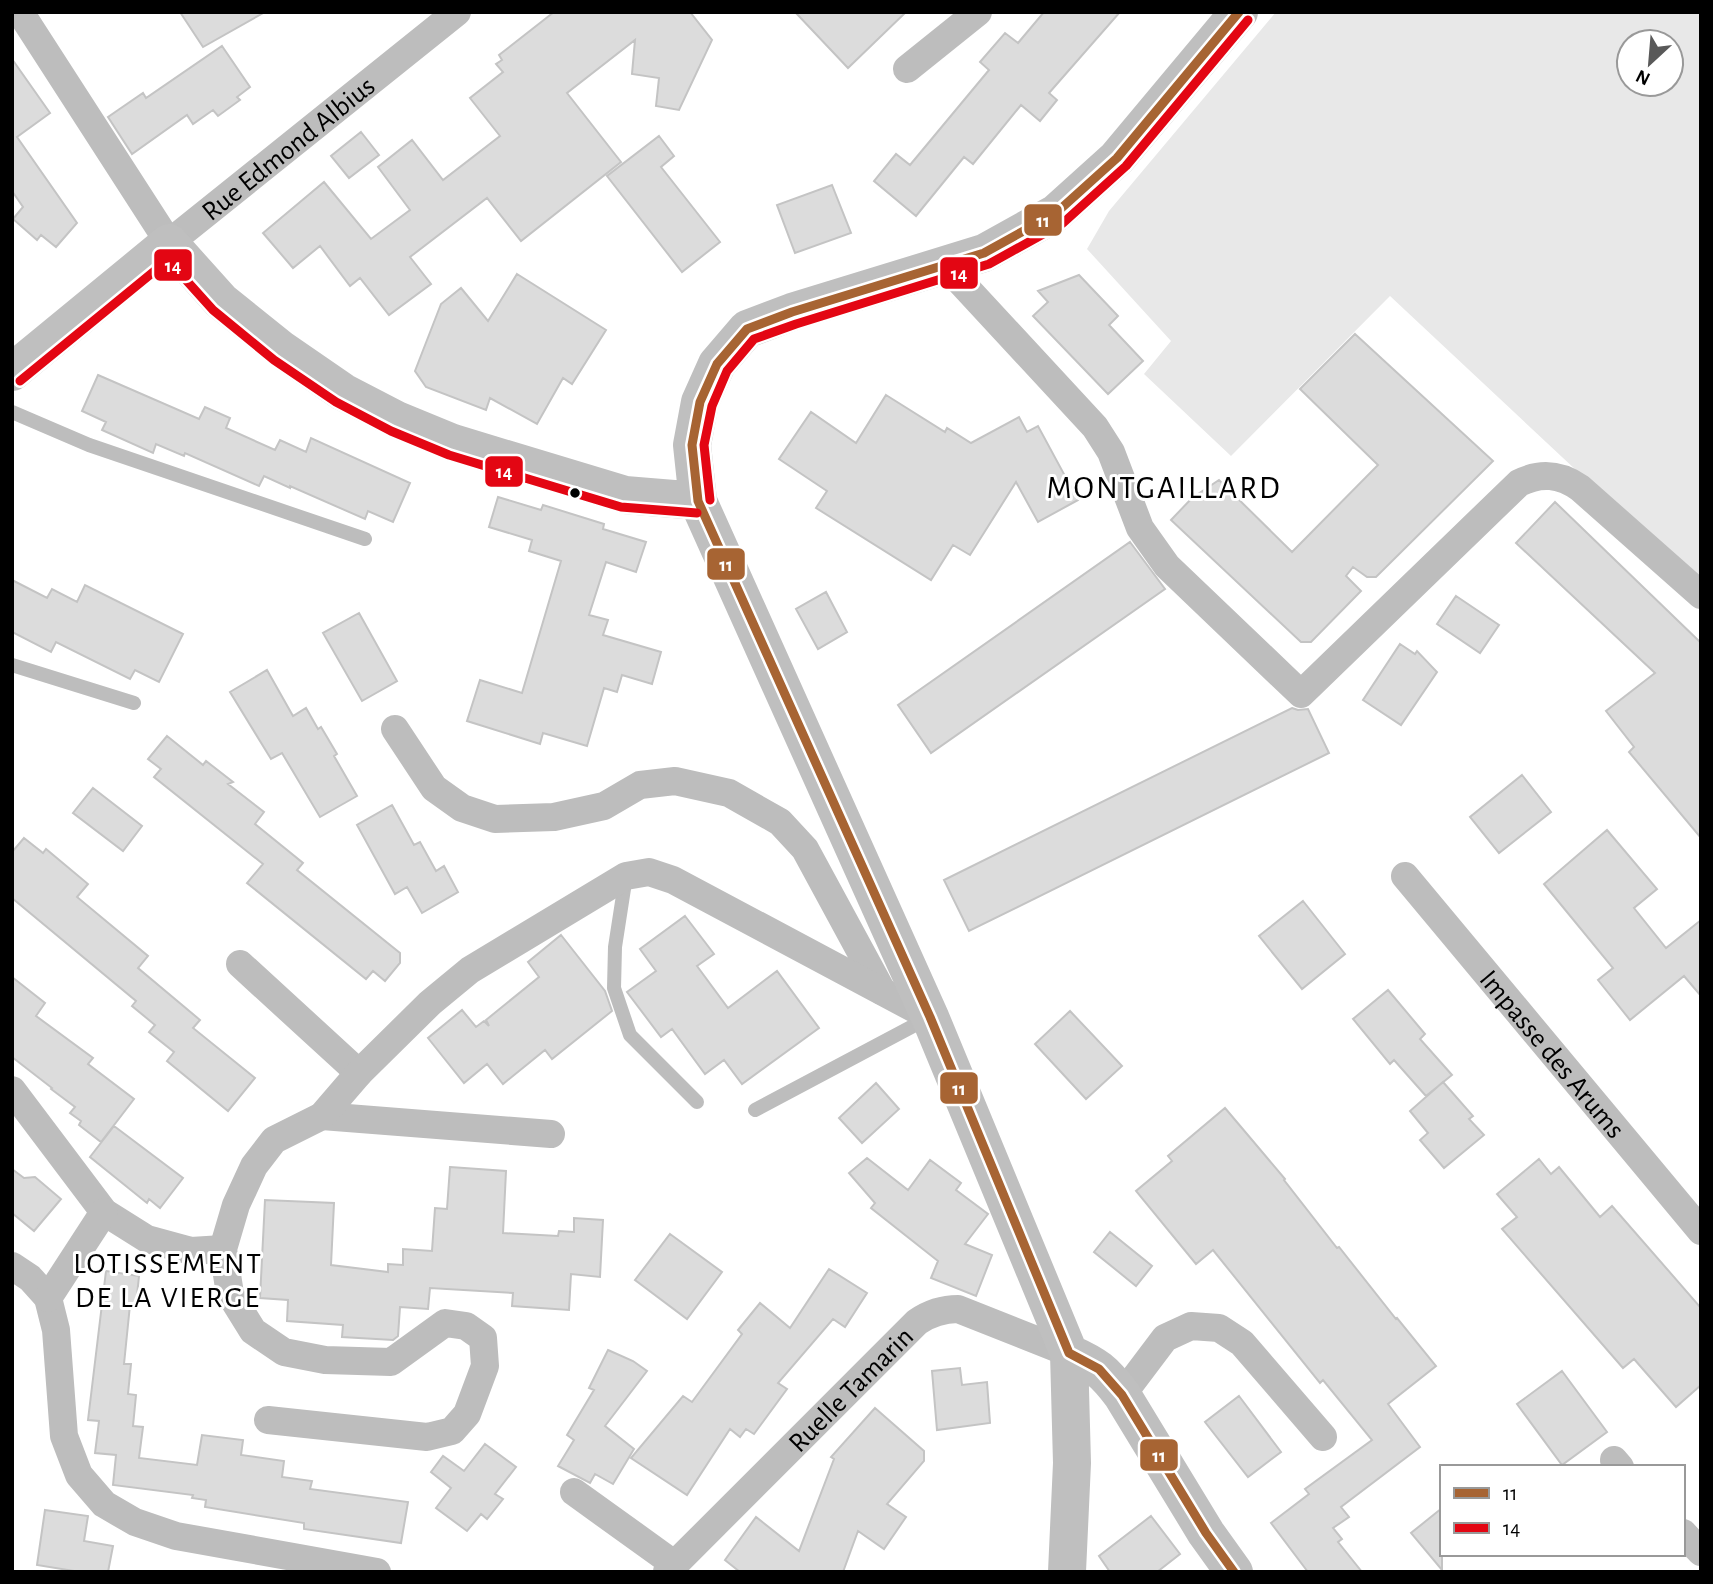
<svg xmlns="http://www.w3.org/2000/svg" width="1713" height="1584" font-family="'Alegreya Sans',sans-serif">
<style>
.green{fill:#e8e8e8;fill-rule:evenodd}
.building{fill:#dcdcdc;stroke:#c4c4c4;stroke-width:2}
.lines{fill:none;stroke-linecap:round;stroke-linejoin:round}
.lane{stroke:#bdbdbd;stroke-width:14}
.street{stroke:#bdbdbd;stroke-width:28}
.secondary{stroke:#bfbfbf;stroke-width:38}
.bus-1-casing{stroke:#fff;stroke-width:14}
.bus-2-casing{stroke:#fff;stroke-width:14}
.bus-1{stroke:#a76433;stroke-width:9}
.bus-2{stroke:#e30613;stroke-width:9}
.bus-dot{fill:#000;stroke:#fff;stroke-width:2.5}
.labels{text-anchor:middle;stroke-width:6;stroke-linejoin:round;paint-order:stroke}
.street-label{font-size:28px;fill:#000;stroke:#fff}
.neighbourhood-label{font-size:30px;letter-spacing:2px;fill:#000;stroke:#fff}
.quarter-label{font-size:32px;letter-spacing:2px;fill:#000;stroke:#fff}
.line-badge{stroke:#fff;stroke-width:2.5}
.badge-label{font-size:19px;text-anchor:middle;font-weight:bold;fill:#fff}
</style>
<rect width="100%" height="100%" fill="#fff"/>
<path class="green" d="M1276,12H1701V587L1390,296L1231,456L1144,374L1171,341L1087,249L1109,211ZM1629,42H1671V84H1629Z"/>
<path class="building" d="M180,12H265L203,47Z
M554,12H690L712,40L679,110L656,106L659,78L632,74L635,40L567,93L621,162L521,241L487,198L410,257L431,284L389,315L360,278L350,286L320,246L293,268L263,233L324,182L371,239L410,210L378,167L412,140L443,180L500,136L470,98L503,72L496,64L502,60L499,55Z
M795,12H906L848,68Z
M1044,12H1120L1049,93L1057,100L1040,121L1021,105L973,164L964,157L916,216L874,181L896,154L910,165L989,70L980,62L1005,33L1018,43Z
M222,46L250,87L237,97L240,100L218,116L213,110L193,124L187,115L132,154L108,117L143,93L146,98Z
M12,59L50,113L17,137L77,223L56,247L41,235L37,240L13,219L23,207L12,191Z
M361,132L379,155L349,178L331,156Z
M659,136L674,156L661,167L720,242L682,272L607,176Z
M832,185L851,233L795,253L777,205Z
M517,274L606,330L572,384L563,378L537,424L490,398L486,410L426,387L415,371L441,304L461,288L488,321Z
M1079,275L1118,316L1109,325L1143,361L1108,394L1033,316L1048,302L1038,291Z
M1355,334L1493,461L1376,577H1367L1353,567L1346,576L1361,591L1311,642H1301L1171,520L1192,498L1219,480L1292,552L1378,465L1300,389Z
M98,375L199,419L205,407L230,418L226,428L275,450L280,440L306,452L311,438L410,483L393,522L368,511L365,519L290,486V488L264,476L259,486L185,453L184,456L156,444L153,453L102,430L106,422L82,411Z
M886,395L945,432L947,428L971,443L1019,417L1027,432L1038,426L1078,500L1038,522L1016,482L970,555L953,545L931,580L816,508L827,491L779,459L811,412L856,443Z
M498,497L541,510L543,505L604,524L603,529L646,542L636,572L606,562L589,615L608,620L603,635L661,652L652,684L622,675L617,692L604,688L587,746L543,733L540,744L467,721L480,680L522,693L561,561L529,551L532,540L489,527Z
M1555,502L1701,643V838L1629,752L1634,747L1606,711L1655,673L1516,543Z
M1130,542L1165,589L931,753L898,705Z
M12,580L47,598L52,589L77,602L85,585L183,634L159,682L135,670L130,679L56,642L51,652L12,632Z
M826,592L847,632L818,649L796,609Z
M1456,596L1499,625L1480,653L1437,624Z
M359,613L397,681L362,701L323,633Z
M1400,644L1415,654L1417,651L1437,672L1401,725L1363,700Z
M267,670L293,716L306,708L318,729L321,727L337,754L334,756L357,796L320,817L282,753L271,759L230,692Z
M1292,708L1298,710L1308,709L1329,753L969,931L944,880Z
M167,736L203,765L206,761L233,782L228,784L264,812L255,824L303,863L297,870L400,953V963L385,981L373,971L366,979L247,883L263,864L154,777L161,769L148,759Z
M1522,775L1551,812L1499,853L1470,817Z
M93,788L142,826L123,851L73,813Z
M392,805L414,845L420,842L436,871L444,866L458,892L422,913L407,887L395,894L357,825Z
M1607,830L1657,889L1634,908L1666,948L1701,920V996L1684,976L1630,1020L1598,980L1613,968L1544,884Z
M24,838L43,853L46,849L88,884L77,897L148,956L138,968L200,1020L193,1028L255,1078L228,1111L167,1061L174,1052L149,1032L155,1025L132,1006L136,1001L12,898V852Z
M1303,901L1345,954L1302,989L1259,936Z
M685,916L714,954L697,966L728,1008L777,971L819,1028L742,1084L724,1060L705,1074L672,1029L661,1037L627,992L656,971L640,949Z
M561,935L605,991L612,1011L552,1059L545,1050L503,1084L487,1064L464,1083L428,1038L462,1010L476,1027L484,1021L489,1026L486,1020L539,977L528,962Z
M12,977L45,1003L36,1016L93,1058L88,1064L134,1099L101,1142L79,1125L81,1121L70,1113L75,1107L51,1089L52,1088L12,1057Z
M1388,990L1425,1034L1420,1039L1452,1075L1426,1096L1394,1060L1390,1064L1353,1019Z
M1070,1011L1122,1066L1086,1099L1035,1044Z
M1443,1082L1473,1116L1469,1119L1484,1135L1444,1168L1420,1140L1428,1133L1410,1111Z
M876,1083L899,1109L862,1143L839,1118Z
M1225,1108L1285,1179L1284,1180L1337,1248L1339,1247L1396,1319L1397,1318L1436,1366L1388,1404L1420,1447L1341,1507L1349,1517L1333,1528L1342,1539L1338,1542L1362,1572H1308L1271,1523L1309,1494L1305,1489L1372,1440L1323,1380L1320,1383L1213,1250L1196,1264L1136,1191L1172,1161L1168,1156Z
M114,1126L183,1178L160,1208L149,1199L147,1203L90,1157Z
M867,1158L908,1190L930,1160L961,1183L956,1190L988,1214L965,1244L992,1255L976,1296L931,1278L938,1261L871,1208L875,1203L849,1173Z
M1539,1159L1551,1174L1559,1167L1600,1217L1612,1206L1701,1308V1385L1676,1407L1634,1359L1623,1368L1502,1229L1517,1217L1497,1194Z
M450,1167L506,1171L503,1233L558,1236L559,1231L574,1232V1218L603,1220L600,1277L571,1274L569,1310L512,1306L513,1293L430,1288L428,1309L400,1307L398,1336L393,1340L342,1337L343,1325L287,1321L288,1300L260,1298L265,1200L334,1203L331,1265L388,1272V1264L403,1265V1249L432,1251L435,1208L447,1209Z
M12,1169L24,1178L35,1177L61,1199L34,1231L12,1213Z
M1110,1232L1152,1266L1136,1286L1094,1252Z
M670,1234L722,1272L687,1319L635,1280Z
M829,1269L867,1293L845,1327L833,1319L778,1383L787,1389L754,1434L746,1429L740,1437L730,1429L687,1495L631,1458L683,1396L692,1402L742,1334L738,1330L760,1303L790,1328Z
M106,1271L139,1276L136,1305H130L124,1364H131L128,1394L136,1395L133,1426L143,1427L139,1458L197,1465L202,1435L243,1440L241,1455L284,1461L282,1477L312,1481L310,1489L408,1502L401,1543L304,1529V1523L205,1507L206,1500L192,1498L193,1495L113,1485L116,1455L95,1453L99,1421L88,1420Z
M608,1350L633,1361L647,1371L605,1426L634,1449L613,1484L595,1474L590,1483L558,1466L574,1440L567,1435L594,1390L589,1388Z
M960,1368L962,1385L987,1382L990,1423L937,1430L932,1371Z
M1562,1371L1607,1432L1562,1465L1517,1404Z
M1239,1396L1281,1452L1248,1477L1205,1422Z
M875,1408L924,1451V1461L887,1504L906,1517L884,1549L858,1531L843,1572H740L725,1560L756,1517L799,1551L834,1459L831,1457Z
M485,1444L516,1467L495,1494L503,1499L487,1519L481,1514L467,1531L436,1508L451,1488L431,1472L443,1456L464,1471Z
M1442,1508V1570L1411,1533Z
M45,1510L88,1516L84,1541L113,1546L108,1572H80L37,1565Z
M1151,1516L1180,1554L1157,1572H1110L1099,1556Z"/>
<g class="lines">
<path class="lane" d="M12,412L89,445L365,539
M12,665L134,703
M626,876L615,947L614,988L630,1035L697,1102
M755,1110L930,1017"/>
<g class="street">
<path id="s1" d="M20,12L169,243L457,12"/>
<path d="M907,69L978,12"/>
<path d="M945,265L1095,427L1111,452L1140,528L1167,566L1301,694L1519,483C1541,472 1560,474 1580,488L1701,595"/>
<path d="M395,729L434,788L462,808L495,819L554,817L604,806L640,785L675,781L729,793L780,822L805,849L882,991"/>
<path id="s2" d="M1405,876L1701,1231"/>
<path d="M240,964L359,1073"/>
<path d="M12,1090L104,1212L147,1239L191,1251L223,1249"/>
<path d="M322,1116L551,1134"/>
<path d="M12,1266L30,1278L48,1298L56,1330L64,1436L79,1475L104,1504L135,1522L176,1536L377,1572"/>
<path d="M48,1298L104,1212"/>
<path d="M1122,1395L1165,1338L1191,1326L1219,1328L1242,1343L1323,1437"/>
<path d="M268,1420L427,1437L452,1431L467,1414L485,1366L483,1338L466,1326L445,1323L391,1362L325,1360L284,1352L253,1331L230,1294L223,1249L236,1205L254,1166L274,1140L322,1116L359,1073L430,1003L470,970L626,876L649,872L673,880L930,1017"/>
<path d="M1614,1460L1620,1467"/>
<path d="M574,1492L674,1564"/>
<path d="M1683,1533L1701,1552"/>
<path id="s3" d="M667,1572L917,1322C930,1313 942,1309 958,1309L1069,1353"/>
</g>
<path class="secondary" d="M12,372L169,243L221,301L282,350L343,392L397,420L453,443L625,495L698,501
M1069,1353C1096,1365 1104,1371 1122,1395L1206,1533L1234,1572
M1067,1572L1072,1463L1069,1353L930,1017L698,501L692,445L700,402L717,364L747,329L792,312L984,253L1056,213L1117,158L1239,12"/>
<defs>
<path id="bus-1" d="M1069,1353L930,1017L698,501L692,445L700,402L717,364L747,329L792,312L984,253L1056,213L1117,158L1239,12
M1069,1353L1099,1369L1122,1395L1206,1533L1234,1572"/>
<path id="bus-2" d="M20,381L168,260L213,310L274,360L336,402L391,431L449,455L621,507L697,513
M710,500L704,445L712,406L727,371L754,339L796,324L989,264L1063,223L1126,166L1248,20"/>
</defs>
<use href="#bus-1" class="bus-1-casing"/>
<use href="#bus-2" class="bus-2-casing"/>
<use href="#bus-1" class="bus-1"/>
<use href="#bus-2" class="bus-2"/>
</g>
<circle class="bus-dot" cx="575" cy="493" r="6"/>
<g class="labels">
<g class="street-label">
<text dy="10" stroke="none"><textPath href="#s1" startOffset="427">Rue Edmond Albius</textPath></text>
<text dy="10" stroke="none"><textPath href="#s2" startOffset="231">Impasse des Arums</textPath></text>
<text dy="10" stroke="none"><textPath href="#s3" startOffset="259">Ruelle Tamarin</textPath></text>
</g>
<g class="neighbourhood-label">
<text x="168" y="1273">LOTISSEMENT<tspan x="168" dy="34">DE LA VIERGE</tspan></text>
</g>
<g class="quarter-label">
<text x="1164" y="498">MONTGAILLARD</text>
</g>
</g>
<g class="line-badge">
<rect x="1023" y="203" width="40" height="34" rx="7" fill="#a76433"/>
<rect x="153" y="248" width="40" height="34" rx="7" fill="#e30613"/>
<rect x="939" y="256" width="40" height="34" rx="7" fill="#e30613"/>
<rect x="484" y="455" width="40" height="33" rx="7" fill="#e30613"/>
<rect x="706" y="547" width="40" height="34" rx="7" fill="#a76433"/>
<rect x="939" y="1071" width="40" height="34" rx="7" fill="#a76433"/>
<rect x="1139" y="1438" width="40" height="34" rx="7" fill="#a76433"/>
</g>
<g class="badge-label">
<text x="1043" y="227">11</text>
<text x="173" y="272">14</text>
<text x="959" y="280">14</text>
<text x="504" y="478">14</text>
<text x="726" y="571">11</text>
<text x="959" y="1095">11</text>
<text x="1159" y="1462">11</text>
</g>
<rect width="1713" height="1584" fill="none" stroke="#000000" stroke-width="28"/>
<rect x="1440" y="1465" width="245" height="91" fill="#ffffff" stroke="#999999" stroke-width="2"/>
<rect x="1454" y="1488" width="35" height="10" fill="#a76433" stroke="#999999" stroke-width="2"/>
<text x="1503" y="1500" font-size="21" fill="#000000">11</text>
<rect x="1454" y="1523" width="35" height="10" fill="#e30613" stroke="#999999" stroke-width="2"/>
<text x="1503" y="1535" font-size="21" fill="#000000">14</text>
<g transform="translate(1650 63) rotate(206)"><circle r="33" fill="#ffffff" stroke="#999999" stroke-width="2"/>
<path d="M0-5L12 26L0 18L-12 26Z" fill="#595959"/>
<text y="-10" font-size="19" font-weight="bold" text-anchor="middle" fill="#000000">N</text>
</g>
</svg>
